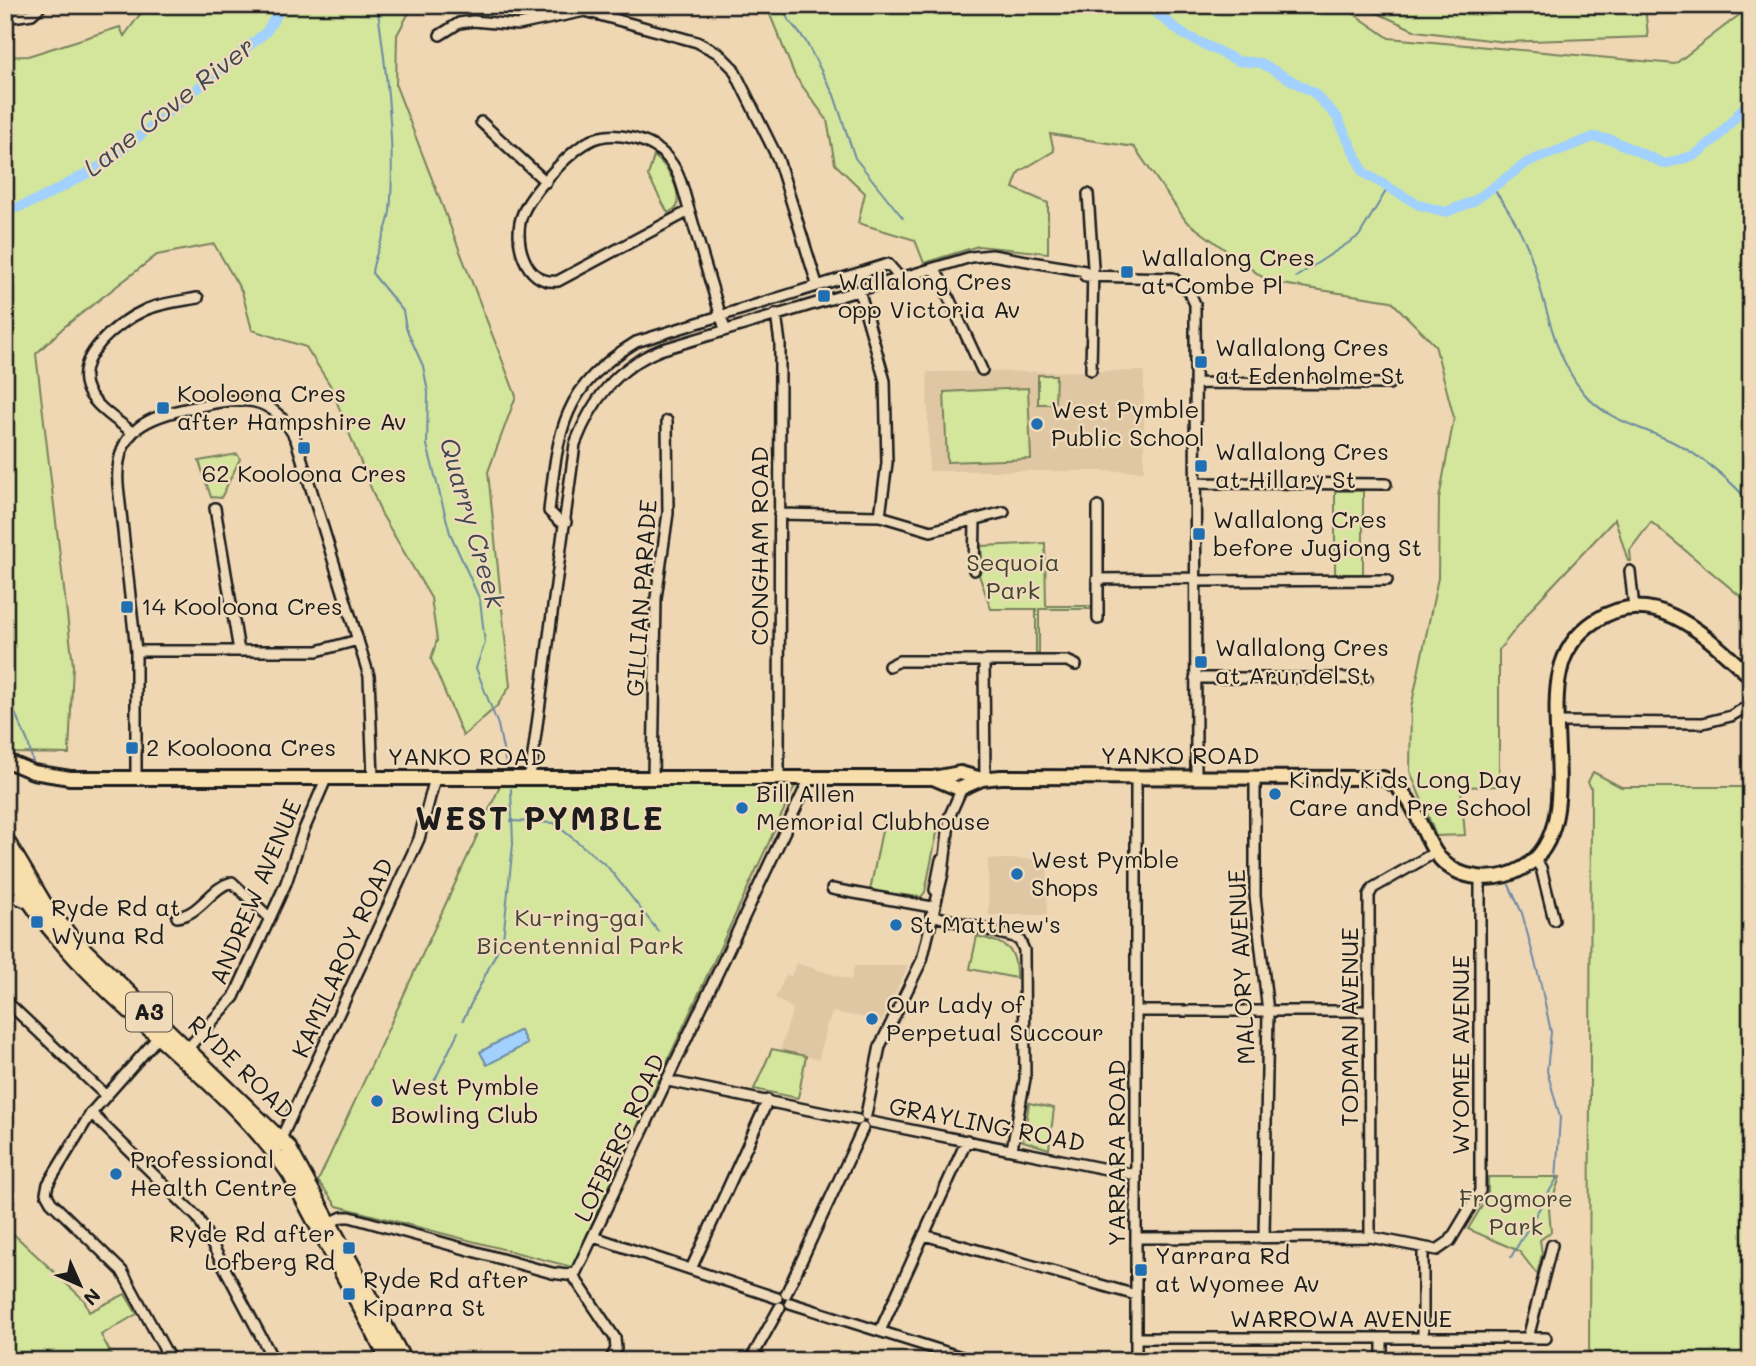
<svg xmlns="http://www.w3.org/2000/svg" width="1756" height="1366" font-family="Mali,sans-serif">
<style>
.built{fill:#e0c7a4}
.green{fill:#d3e69b;stroke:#78815c;stroke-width:2}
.water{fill:#a2d1fe;stroke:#6c89a4;stroke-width:2}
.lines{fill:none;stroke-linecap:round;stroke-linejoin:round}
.stream{stroke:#6c89a4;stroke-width:2}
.river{stroke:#a2d1fe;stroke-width:10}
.minor-casing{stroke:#1c1c1c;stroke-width:14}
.major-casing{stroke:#1c1c1c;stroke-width:18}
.highway-casing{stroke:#1c1c1c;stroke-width:19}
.minor{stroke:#efdab9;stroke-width:9}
.major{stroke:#f8deab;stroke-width:12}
.highway{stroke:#f8deab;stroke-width:14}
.poi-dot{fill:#1f6fb2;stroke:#efdab9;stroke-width:2.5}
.labels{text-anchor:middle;stroke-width:5;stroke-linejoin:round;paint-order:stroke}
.shield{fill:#efdab9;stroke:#5b554b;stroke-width:2}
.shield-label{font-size:23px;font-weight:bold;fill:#1c1c1c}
.poi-label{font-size:24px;fill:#1c1c1c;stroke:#efdab9;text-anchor:start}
.street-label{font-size:24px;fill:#1c1c1c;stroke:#efdab9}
.park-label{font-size:24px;fill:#414435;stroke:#efdab9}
.water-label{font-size:26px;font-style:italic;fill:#3e4954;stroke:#efdab9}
.district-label{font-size:32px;font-weight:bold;letter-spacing:2px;fill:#1c1c1c;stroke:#efdab9}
</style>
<rect width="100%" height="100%" fill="#efd7b4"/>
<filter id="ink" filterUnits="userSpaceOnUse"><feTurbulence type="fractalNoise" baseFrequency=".0143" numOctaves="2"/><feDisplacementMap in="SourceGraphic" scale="14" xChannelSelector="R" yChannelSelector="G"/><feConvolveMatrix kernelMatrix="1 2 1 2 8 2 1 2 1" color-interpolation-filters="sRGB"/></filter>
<g filter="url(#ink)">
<path class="built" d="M1144,371V471H929L927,372Z
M988,859H1048L1047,915H989Z
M796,963L851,980L854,966H908L882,1021L833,1012L826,1027L819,1059L780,1051L793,1009L775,998L786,975L791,976Z"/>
<path class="green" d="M147,5H413L397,35L396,86L516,396L488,472L510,686L497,706L463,736L431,659L437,640L431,598L381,513L330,385L306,347L252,330L242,292L214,244L157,255L64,327L36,354L73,665L69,754L14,753L5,750V57L28,56L120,27L124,36Z
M766,5H1341L1389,38L1675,64L1751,6V605L1651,522L1630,550L1631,561H1628L1615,519L1536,603L1499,650V786L1461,787L1465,835L1436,836L1410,771L1411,708L1438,578L1439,499L1454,418L1435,345L1391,301L1269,282L1186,221L1134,147L1050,134L1054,151L1019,172L1013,188L1048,203V253L978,246L924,263L915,240L858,223L865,193L835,164L827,120L795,76Z
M1360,5H1645L1648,37L1505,42L1416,31Z
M654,156C668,166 681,190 677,207L668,213L648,176Z
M1038,375H1056L1055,404H1038Z
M1028,388L1031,459L947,462L944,392Z
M237,454L240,459L221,498L211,497L199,461Z
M1335,491H1363V574H1335Z
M1045,543L1046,606H1091V609H1039V654H1036V609H991L979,575L983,567L981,546Z
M1593,772L1621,787H1751V1361H1589L1591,788L1588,782Z
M601,785L795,786L572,1267L337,1206L318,1181L500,786Z
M884,820H934L938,828L925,892L921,897L870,891Z
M977,936C1005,944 1017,945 1016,978L970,969Z
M772,1049L806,1056L798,1098L754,1089Z
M1029,1103L1054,1108L1049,1149L1023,1141Z
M1488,1177H1560L1549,1209L1551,1232L1540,1240L1542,1254L1537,1274L1519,1251L1468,1229L1488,1196Z
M5,1226L84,1300L89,1312L125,1294L137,1314L101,1335L115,1361H5Z"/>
<path class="water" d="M520,1030L527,1044L487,1065L480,1052Z"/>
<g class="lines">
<path class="stream" d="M377,5C386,66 396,150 390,211C388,233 374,251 372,273L403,311L406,328L423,366L428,392L427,445L450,533L480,600L485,643L476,668L498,725L507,769
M782,5L788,19L805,40L834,95L855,158L903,218
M1493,188C1507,207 1519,226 1528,248C1546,296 1550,351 1583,392C1605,420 1641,427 1671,441C1700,455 1730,479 1751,504
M1296,277L1359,236L1389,186
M5,691L28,742L33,763
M511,821L554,823L607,866L658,931
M1509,885L1522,913L1541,985L1551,1032L1547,1071L1560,1117L1556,1180L1511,1257
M463,1020L503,939L513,844L511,789
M430,1090L458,1032"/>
<path class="river" d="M1146,5L1183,34L1238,61L1261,63L1314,93L1337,117L1364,173L1419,205L1446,212L1474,201L1528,162L1594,137L1612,140L1665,164L1695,155L1719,136L1751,99
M5,212L40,199L108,162L266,32L283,5"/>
<defs>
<path id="minor" d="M5,18L32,14L42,5
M440,35L459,23L473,21L518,25L585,11L697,42L718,53L733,68L778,159L817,284
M481,122L546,182
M1088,194L1093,267L1091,370
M689,211L558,281C524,286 512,237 523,213C532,192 568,153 588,142C612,128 654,139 670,161C682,176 685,199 691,216C702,254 713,292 725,329
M935,268L982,370
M1085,276L1173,278L1189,291L1195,304L1196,778
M859,290L885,381L887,463L880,516
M776,314L780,343L779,777
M1195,383L1389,384
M132,432C118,421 96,407 88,391C72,358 118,322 145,310C161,303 181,301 198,298
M1195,483L1386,484
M215,508L239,651
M779,514L880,516L931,531L1004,512
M566,522L559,521L549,511C558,431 562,387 636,342L888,264L900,278
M974,570L975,520
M1630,571L1634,608
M1097,579L1195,578
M1195,581L1387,580
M1098,619V507
M136,651H317L358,640
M984,661L985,779
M889,666L899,661H1067L1076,665
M1195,678H1367
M1557,722L1703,723L1731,716L1751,704
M530,777L575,444C592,400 616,368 660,350L971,257L992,255L1085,271L1089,275
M1255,777V896L1268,1012L1264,1237
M653,778L656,598L668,513L667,421
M1136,778V1361
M136,779V651L118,485C114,429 148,416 195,407C240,397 273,392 296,440L369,676L373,778
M1535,860L1541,868L1554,920
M832,889L932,907
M935,890L941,860
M5,893L28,903
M931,915L1014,937L1020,941L1024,950L1025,1079L1012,1149
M177,917C201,914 210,888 232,882L270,918
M5,1000L105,1095
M1136,1011H1369
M159,1036L91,1113L48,1184L46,1193L51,1202L122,1271L171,1361
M188,1048L234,997L286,883L303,832L326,779
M668,1081L858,1120
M91,1113L198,1218L274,1361
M866,1115L880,1046L922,960L943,873L950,815L962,788
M871,1122L1136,1175
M279,1143L419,839L435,778
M327,1224L342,1217H350L552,1273L567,1275L576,1272L810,778
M924,1235L1136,1295
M594,1237L777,1298
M1370,1237L1369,895L1373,888L1434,853
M1136,1238L1370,1237L1437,1250L1450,1241L1480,1191V877
M691,1269L768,1100
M572,1274L615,1338L616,1349L610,1361
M786,1294L863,1128
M790,1303L974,1361
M880,1331L967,1140
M1136,1338H1546
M1382,1338V1361
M1423,1338V1248
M1528,1338L1552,1245
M750,1361L780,1307"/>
<path id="major" d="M5,760L33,772L70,778H933L960,773L982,779
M933,778L959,789L982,779L1001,777L1383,778C1431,799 1414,869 1477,877C1493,879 1509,876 1523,868C1583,833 1546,730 1560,672C1564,651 1577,633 1595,621C1656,581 1709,639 1751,677"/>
<path id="highway" d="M5,838L45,905L70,936L288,1147L404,1361
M5,862C20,887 35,911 54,933C124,1019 226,1081 290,1174L389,1361"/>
</defs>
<use href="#minor" class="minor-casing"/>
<use href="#major" class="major-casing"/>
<use href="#highway" class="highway-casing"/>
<use href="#minor" class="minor"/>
<use href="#major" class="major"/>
<use href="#highway" class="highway"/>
</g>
</g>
<g class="poi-dot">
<rect x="1120" y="265" width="14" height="14" rx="3.5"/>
<rect x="817" y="289" width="14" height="14" rx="3.5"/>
<rect x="1194" y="355" width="14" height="14" rx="3.5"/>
<rect x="156" y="401" width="14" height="14" rx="3.5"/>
<circle cx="1037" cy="424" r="7"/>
<rect x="297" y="441" width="14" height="14" rx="3.5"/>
<rect x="1194" y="459" width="14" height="14" rx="3.5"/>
<rect x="1192" y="527" width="14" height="14" rx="3.5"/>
<rect x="120" y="600" width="14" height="14" rx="3.5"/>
<rect x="1194" y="655" width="14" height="14" rx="3.5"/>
<rect x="125" y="741" width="14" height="14" rx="3.5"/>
<circle cx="1275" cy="794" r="7"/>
<circle cx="742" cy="808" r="7"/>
<circle cx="1017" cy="874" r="7"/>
<rect x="30" y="915" width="14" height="14" rx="3.5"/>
<circle cx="896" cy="925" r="7"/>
<circle cx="872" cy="1019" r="7"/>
<circle cx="377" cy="1101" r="7"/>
<circle cx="116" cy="1174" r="7"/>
<rect x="342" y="1241" width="14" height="14" rx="3.5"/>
<rect x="1134" y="1263" width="14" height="14" rx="3.5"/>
<rect x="342" y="1287" width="14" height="14" rx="3.5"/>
</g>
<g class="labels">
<rect class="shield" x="126" y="992.5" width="46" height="39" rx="5"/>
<g class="shield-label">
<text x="149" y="1020">A3</text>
</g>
<g class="poi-label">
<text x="1141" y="266">Wallalong Cres<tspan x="1141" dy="28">at Combe Pl</tspan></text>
<text x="838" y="290">Wallalong Cres<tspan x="838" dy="28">opp Victoria Av</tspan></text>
<text x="1215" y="356">Wallalong Cres<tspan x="1215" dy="28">at Edenholme St</tspan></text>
<text x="177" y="402">Kooloona Cres<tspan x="177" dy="28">after Hampshire Av</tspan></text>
<text x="1051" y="418">West Pymble<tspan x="1051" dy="28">Public School</tspan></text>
<text x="1215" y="460">Wallalong Cres<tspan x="1215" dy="28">at Hillary St</tspan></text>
<text x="304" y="482" text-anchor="middle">62 Kooloona Cres</text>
<text x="1213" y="528">Wallalong Cres<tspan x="1213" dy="28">before Jugiong St</tspan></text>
<text x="141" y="615">14 Kooloona Cres</text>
<text x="1215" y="656">Wallalong Cres<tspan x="1215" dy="28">at Arundel St</tspan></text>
<text x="146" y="756">2 Kooloona Cres</text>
<text x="1289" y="788">Kindy Kids Long Day<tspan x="1289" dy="28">Care and Pre School</tspan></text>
<text x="756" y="802">Bill Allen<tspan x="756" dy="28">Memorial Clubhouse</tspan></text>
<text x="1031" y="868">West Pymble<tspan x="1031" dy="28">Shops</tspan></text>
<text x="51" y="916">Ryde Rd at<tspan x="51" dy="28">Wyuna Rd</tspan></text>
<text x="910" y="933">St Matthew's</text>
<text x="886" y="1013">Our Lady of<tspan x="886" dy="28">Perpetual Succour</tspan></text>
<text x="391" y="1095">West Pymble<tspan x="391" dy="28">Bowling Club</tspan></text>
<text x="130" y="1168">Professional<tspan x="130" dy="28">Health Centre</tspan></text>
<text x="335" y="1242" text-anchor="end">Ryde Rd after<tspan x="335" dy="28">Lofberg Rd</tspan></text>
<text x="1155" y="1264">Yarrara Rd<tspan x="1155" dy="28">at Wyomee Av</tspan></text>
<text x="363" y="1288">Ryde Rd after<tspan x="363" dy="28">Kiparra St</tspan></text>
</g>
<g class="street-label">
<text transform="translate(760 546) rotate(-90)" y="8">CONGHAM ROAD</text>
<text transform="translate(642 598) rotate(-86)" y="8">GILLIAN PARADE</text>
<text x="1180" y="764">YANKO ROAD</text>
<text x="467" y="765">YANKO ROAD</text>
<text transform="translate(256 892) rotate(-67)" y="8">ANDREW AVENUE</text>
<text transform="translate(343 958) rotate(-66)" y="8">KAMILAROY ROAD</text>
<text transform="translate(1242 967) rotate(-93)" y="8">MALORY AVENUE</text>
<text transform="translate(1350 1027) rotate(-90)" y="8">TODMAN AVENUE</text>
<text transform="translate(1461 1055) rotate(-90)" y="8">WYOMEE AVENUE</text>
<text transform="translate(241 1068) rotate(44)" y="8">RYDE ROAD</text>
<text transform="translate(987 1125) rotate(11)" y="8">GRAYLING ROAD</text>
<text transform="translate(620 1138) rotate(-65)" y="8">LOFBERG ROAD</text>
<text transform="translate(1117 1153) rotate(-90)" y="8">YARRARA ROAD</text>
<text x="1341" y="1327">WARROWA AVENUE</text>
</g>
<g class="park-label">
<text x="1013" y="571">Sequoia<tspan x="1013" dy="28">Park</tspan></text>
<text x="580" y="926">Ku-ring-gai<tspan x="580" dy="28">Bicentennial Park</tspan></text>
<text x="1516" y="1207">Frogmore<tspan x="1516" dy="28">Park</tspan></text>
</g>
<g class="water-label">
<text transform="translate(169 107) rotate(-38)" y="9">Lane Cove River</text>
<text transform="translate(472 523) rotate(74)" y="9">Quarry Creek</text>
</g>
<g class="district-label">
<text x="540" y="830">WEST PYMBLE</text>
</g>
</g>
<rect width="1756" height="1366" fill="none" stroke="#efdab9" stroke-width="28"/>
<rect x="14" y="14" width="1728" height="1338" fill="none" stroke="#1c1c1c" stroke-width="2.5" filter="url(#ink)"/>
<g transform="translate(80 1285) rotate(135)" stroke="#efdab9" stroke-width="5" paint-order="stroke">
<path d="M0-5L12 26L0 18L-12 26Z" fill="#1c1c1c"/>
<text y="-10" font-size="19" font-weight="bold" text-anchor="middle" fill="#1c1c1c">N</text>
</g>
</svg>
